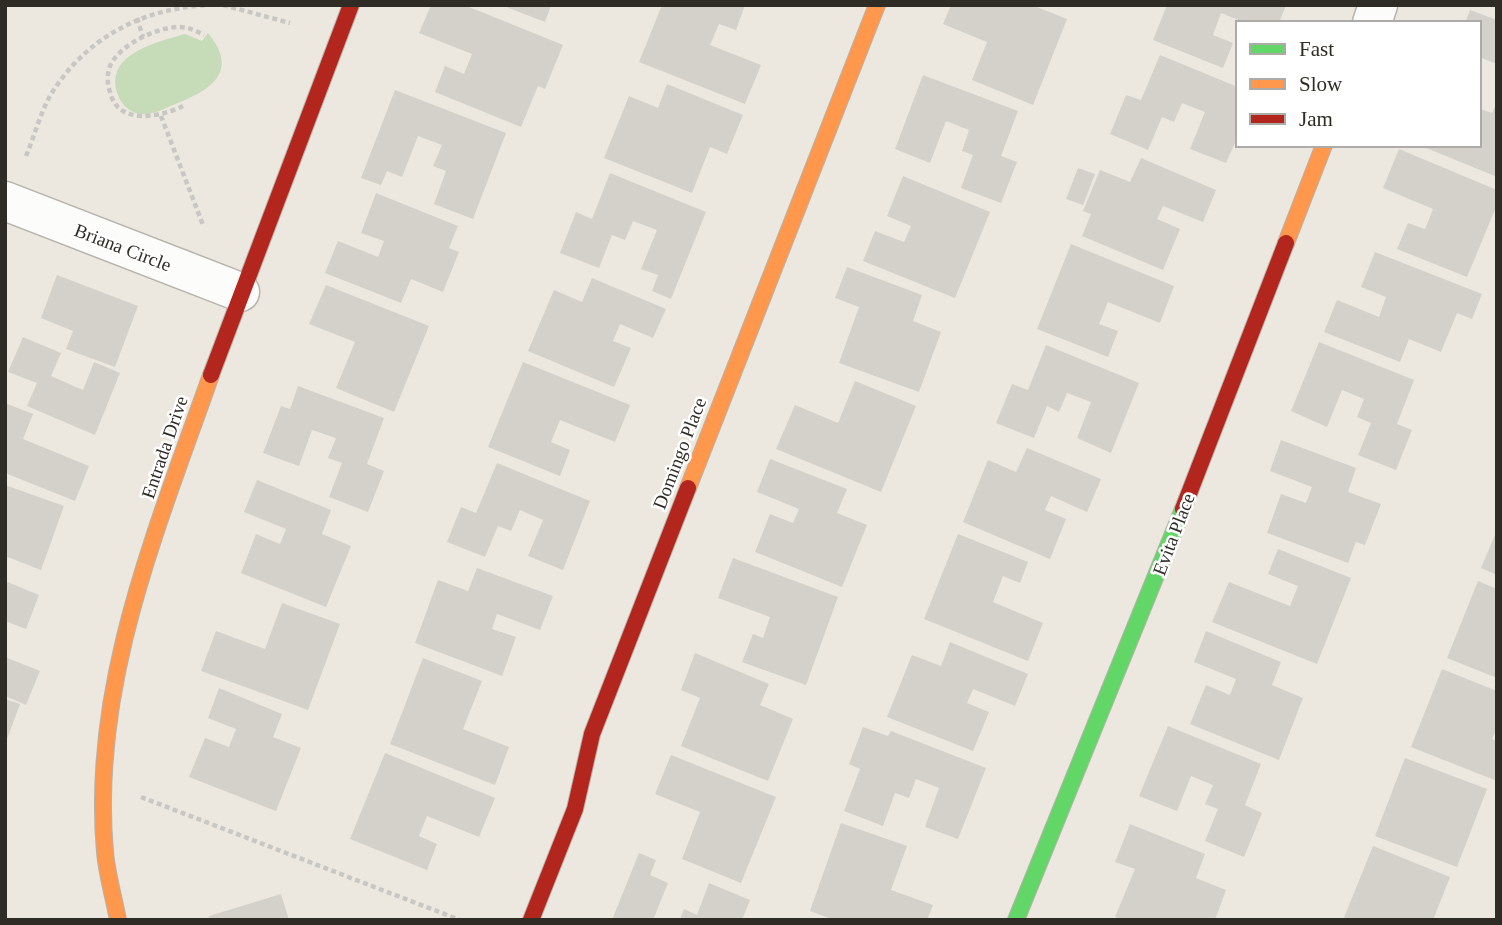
<svg xmlns="http://www.w3.org/2000/svg" width="1502" height="925" font-family="'Times New Roman',serif">
<style>
.green{fill:#c6dbb8}
.building{fill:#d4d1ca}
.lines{fill:none;stroke-linecap:round;stroke-linejoin:round}
.street-casing{stroke:#b6b3ac;stroke-width:41}
.fast-casing{stroke:#b6b3ac;stroke-width:18}
.slow-casing{stroke:#b6b3ac;stroke-width:18}
.jam-casing{stroke:#b6b3ac;stroke-width:18}
.path{stroke:#c9c7c3;stroke-width:4.5;stroke-dasharray:5 3.5;stroke-linecap:butt}
.street{stroke:#fcfcfa;stroke-width:38}
.fast{stroke:#63d668;stroke-width:16}
.slow{stroke:#ff974d;stroke-width:16}
.jam{stroke:#b3261e;stroke-width:16}
.labels{text-anchor:middle;stroke-width:5;stroke-linejoin:round;paint-order:stroke}
.street-label{font-size:19px;fill:#2f2c26;stroke:#fff}
</style>
<rect width="100%" height="100%" fill="#ece8df"/>
<path class="green" d="M208,33C241,73 209,91 173,105C162,110 148,117 136,113C127,110 121,103 118,95C103,54 157,42 185,34L202,41Z"/>
<path class="building" d="M431,5H464L563,45L545,89L538,86L521,127L435,92L445,66L464,74L472,54L419,33Z
M501,5H551L545,22Z
M662,5H745L736,30L719,24L710,45L761,65L745,104L639,62Z
M951,5H1032L1067,19L1033,105L972,80L987,42L943,24Z
M1167,5H1286L1279,23H1246L1221,13L1213,35L1233,43L1223,68L1153,40Z
M1470,10L1497,20V64L1479,57V23H1465Z
M1160,55L1238,87V136L1226,163L1190,149L1205,112L1182,103L1174,122L1162,117L1148,150L1110,134L1126,95L1141,100Z
M923,75L1018,111L1001,156L1017,162L1001,203L961,188L973,155L962,151L969,130L946,121L930,163L895,149Z
M667,84L743,115L727,154L710,147L692,193L604,158L629,96L658,108Z
M395,90L506,133L473,219L434,204L446,171L433,166L442,145L418,136L402,177L387,171L381,185L361,178Z
M1497,102V177L1419,145H1479V111L1480,109L1492,113Z
M1399,149L1497,190V205L1467,277L1397,249L1408,223L1425,229L1433,209L1383,188Z
M1141,158L1216,190L1203,222L1163,206L1157,219L1180,229L1163,270L1082,236L1091,214L1083,211L1100,170L1130,182Z
M1078,168L1095,174L1083,205L1066,199Z
M610,173L706,212L671,299L652,291L658,275L641,269L657,230L633,221L625,240L612,235L599,268L560,253L576,212L592,219Z
M903,176L990,212L955,298L863,261L875,231L904,242L911,226L887,216Z
M376,193L458,226L449,248L459,252L443,292L411,279L401,303L325,273L338,241L378,257L384,241L361,233Z
M1071,244L1174,286L1160,323L1108,302L1099,324L1118,331L1108,357L1037,329Z
M1375,252L1482,294L1472,319L1457,313L1441,352L1409,339L1400,362L1324,332L1337,300L1379,317L1386,297L1361,287Z
M847,267L922,295L913,321L941,332L919,392L839,363L859,307L835,298Z
M57,275L138,306L115,367L66,349L73,331L41,318Z
M592,278L666,309L653,338L620,324L613,341L631,348L614,387L528,351L554,290L582,302Z
M326,285L429,326L394,412L336,388L355,342L309,324Z
M23,337L61,353L51,376L83,390L94,362L120,373L95,435L27,406L37,383L8,372Z
M1319,342L1414,380L1397,424L1412,430L1396,470L1358,455L1371,423L1357,417L1364,399L1342,390L1327,427L1291,411Z
M1046,345L1139,383L1111,453L1077,438L1091,402L1067,393L1059,412L1047,406L1034,438L996,423L1012,384L1028,390Z
M523,362L630,405L615,442L560,420L551,442L570,450L560,476L488,447Z
M855,381L916,406L881,492L776,449L795,405L838,423Z
M298,386L384,418L367,464L384,471L368,512L329,497L342,463L328,458L336,438L312,430L299,466L263,453L281,406L290,409Z
M5,403L33,414L23,439L89,466L75,501L5,473Z
M1281,440L1356,468L1348,492L1381,504L1365,545L1356,542L1348,563L1267,533L1281,494L1306,503L1312,487L1270,471Z
M1027,448L1101,479L1087,512L1051,496L1045,510L1066,519L1050,559L963,522L988,460L1016,472Z
M770,459L847,489L837,513L867,525L842,587L755,552L770,514L793,523L799,509L757,492Z
M497,463L590,501L563,570L528,556L543,520L520,510L511,531L498,526L485,557L447,542L461,507L476,513Z
M257,480L331,510L322,534L351,546L326,607L241,573L256,534L280,544L286,529L244,512Z
M5,485L64,506L41,570L5,556Z
M1497,530V575L1481,568Z
M958,534L1028,562L1020,583L1003,576L993,602L1043,623L1028,661L924,619Z
M1278,549L1351,578L1317,664L1212,622L1229,582L1290,606L1298,586L1268,574Z
M733,558L838,597L806,685L742,662L753,634L763,638L770,617L718,598Z
M477,568L553,596L540,630L497,614L492,629L516,637L502,676L415,643L438,580L468,591Z
M5,581L39,595L26,629L5,621Z
M1478,581L1497,589V678L1447,658Z
M282,603L340,624L308,710L201,671L216,631L265,649Z
M1206,631L1281,662L1272,685L1303,698L1279,760L1190,724L1206,685L1230,695L1236,679L1194,662Z
M950,642L1028,674L1015,706L973,689L967,703L989,712L973,751L887,717L912,655L941,666Z
M695,653L769,684L760,705L793,719L768,781L681,746L700,698L681,690Z
M5,657L40,671L26,705L5,696Z
M423,658L482,681L463,729L509,747L495,785L390,744Z
M1442,669L1497,691V728L1492,739L1497,741V781L1411,747Z
M219,688L282,714L273,737L301,748L276,811L189,777L205,738L229,747L236,729L208,718Z
M5,699L20,704L6,742H5Z
M1168,726L1261,764L1245,805L1262,813L1244,857L1205,841L1218,809L1205,804L1213,785L1191,776L1177,811L1139,796Z
M863,727L888,736L891,731L986,768L958,839L925,827L939,788L916,779L909,798L895,793L883,826L844,811L860,769L849,764Z
M385,753L495,798L479,837L427,816L419,836L437,844L427,870L350,839Z
M671,755L776,797L741,883L682,859L700,812L655,794Z
M1405,758L1487,789L1457,867L1375,836Z
M841,823L907,846L891,890L933,905L927,920H834L810,911Z
M1130,824L1205,854L1196,878L1226,890L1215,920H1122L1115,917L1135,869L1115,862Z
M1373,846L1450,877L1433,920H1343Z
M639,853L656,860L650,875L668,883L653,920H612Z
M709,883L750,900L742,920H680L684,909L697,915Z
M281,894L289,920H210L209,916Z"/>
<g class="lines">
<defs>
<path id="street" d="M1372,23L1378,5
M5,201L240,292"/>
<path id="fast" d="M1016,920L1183,509"/>
<path id="slow" d="M1286,243L1324,145
M688,488L877,5
M118,920C114,898 107,875 105,852C90,686 157,529 211,375"/>
<path id="jam" d="M211,375L351,5
M1183,509L1286,243
M531,920L575,809L592,734L688,488"/>
</defs>
<use href="#street" class="street-casing"/>
<use href="#fast" class="fast-casing"/>
<use href="#slow" class="slow-casing"/>
<use href="#jam" class="jam-casing"/>
<path class="path" d="M223,5L290,23
M137,18L143,37
M183,106C160,117 118,126 110,92C107,84 107,74 110,66C119,45 157,27 179,27C189,27 196,31 204,35
M161,116L203,225
M26,156C34,137 40,114 50,96C85,38 141,9 207,5
M141,797L460,920"/>
<use href="#street" class="street"/>
<use href="#fast" class="fast"/>
<use href="#slow" class="slow"/>
<use href="#jam" class="jam"/>
</g>
<g class="labels">
<g class="street-label">
<text transform="translate(123 247) rotate(21)" y="7">Briana Circle</text>
<text transform="translate(164 447) rotate(-71)" y="7">Entrada Drive</text>
<text transform="translate(679 453) rotate(-69)" y="7">Domingo Place</text>
<text transform="translate(1173 534) rotate(-69)" y="7">Evita Place</text>
</g>
</g>
<rect width="1502" height="925" fill="none" stroke="#2f2c26" stroke-width="14"/>
<rect x="1236" y="21" width="245" height="126" fill="#ffffff" stroke="#acaba8" stroke-width="2"/>
<rect x="1250" y="44" width="35" height="10" fill="#63d668" stroke="#acaba8" stroke-width="2"/>
<text x="1299" y="56" font-size="21" fill="#2f2c26">Fast</text>
<rect x="1250" y="79" width="35" height="10" fill="#ff974d" stroke="#acaba8" stroke-width="2"/>
<text x="1299" y="91" font-size="21" fill="#2f2c26">Slow</text>
<rect x="1250" y="114" width="35" height="10" fill="#b3261e" stroke="#acaba8" stroke-width="2"/>
<text x="1299" y="126" font-size="21" fill="#2f2c26">Jam</text>
</svg>
